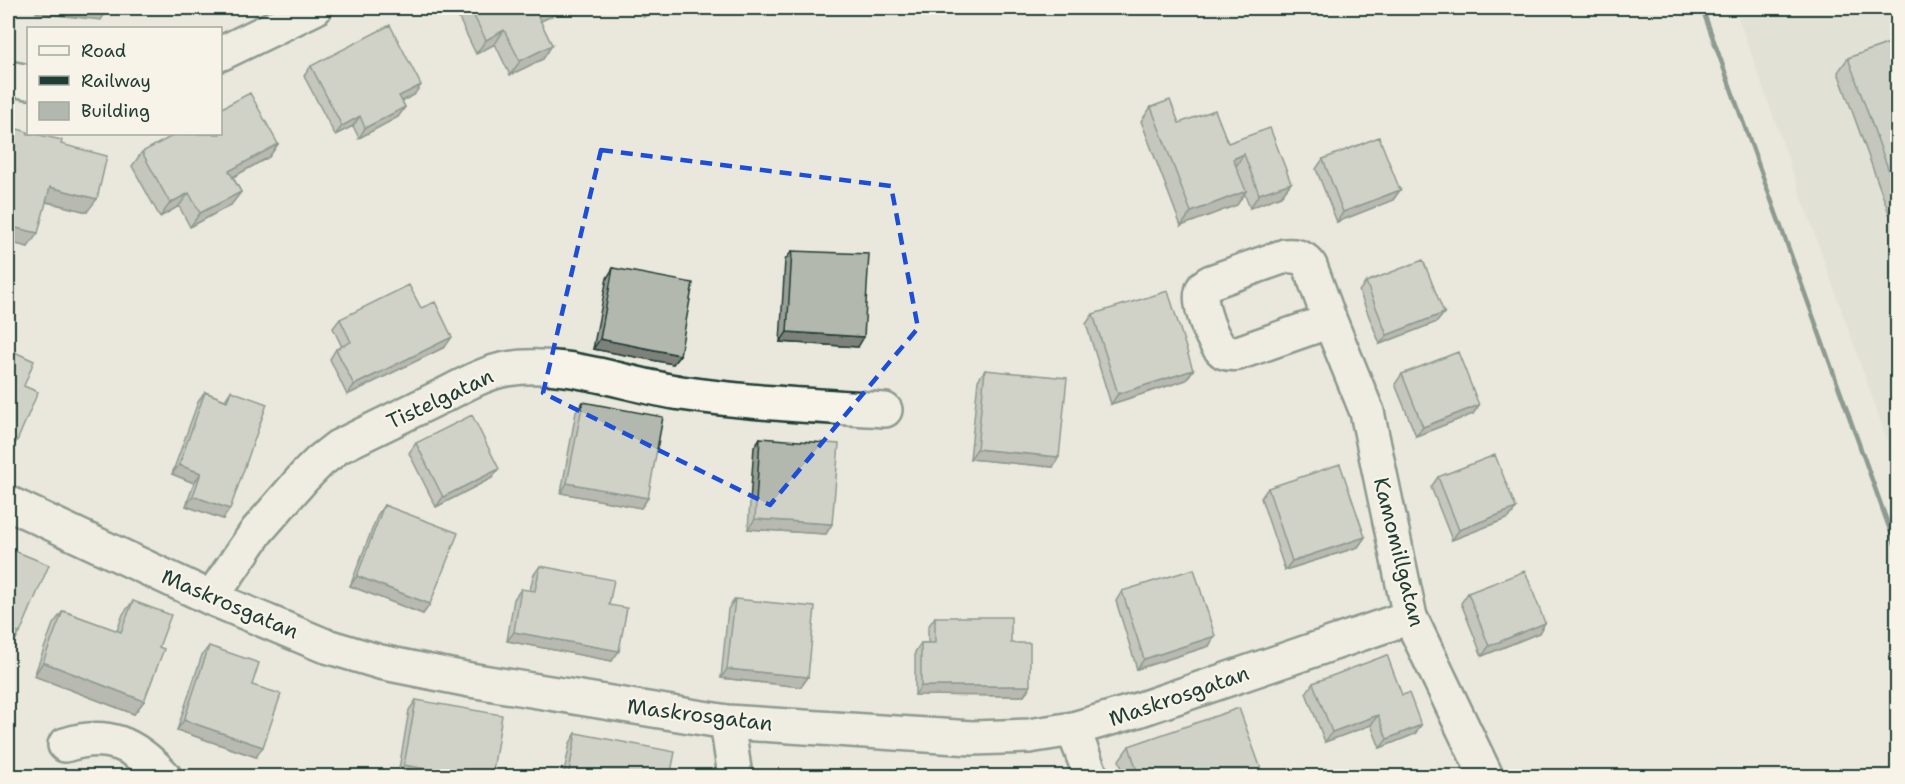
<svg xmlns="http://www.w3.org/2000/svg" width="1905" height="784" font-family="'Shantell Sans',sans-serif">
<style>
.built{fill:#d9dacf}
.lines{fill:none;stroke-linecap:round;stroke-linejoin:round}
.minor-casing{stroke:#1f3d34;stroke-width:38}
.minor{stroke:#f7f3e8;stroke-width:33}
.rail{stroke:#1f3d34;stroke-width:4.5}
.wall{fill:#999e96;stroke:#1f3d34;stroke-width:1.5}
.shaded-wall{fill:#7d817a;stroke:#1f3d34;stroke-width:1.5}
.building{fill:#b2b8ae;stroke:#1f3d34;stroke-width:1.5}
.marked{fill:none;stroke:#1d4ed8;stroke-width:4.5;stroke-dasharray:12 8;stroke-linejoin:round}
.labels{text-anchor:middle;stroke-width:4.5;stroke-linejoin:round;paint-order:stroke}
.street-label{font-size:21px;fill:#1f3d34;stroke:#f7f3e8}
</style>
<rect width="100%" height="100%" fill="#eae8dd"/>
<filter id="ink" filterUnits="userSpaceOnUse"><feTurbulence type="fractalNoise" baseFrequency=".0167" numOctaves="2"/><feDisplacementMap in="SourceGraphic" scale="12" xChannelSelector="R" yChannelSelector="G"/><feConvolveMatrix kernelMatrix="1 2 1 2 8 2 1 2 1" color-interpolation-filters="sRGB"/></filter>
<g filter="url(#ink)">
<path class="built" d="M1735,8H1897V468Z"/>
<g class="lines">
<defs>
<path id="minor" d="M220,54L315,8
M8,78L28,82
M1330,321L1238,353C1233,354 1229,354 1224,352C1213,345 1198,304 1202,292C1203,286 1207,284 1211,282L1285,256C1296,255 1304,257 1310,266L1330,321L1367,412L1410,617L1486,776
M8,503L211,598L323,645L380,662L470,680L727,722L972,738L1029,736L1073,729L1138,710L1410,617
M211,598L257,531L304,477L320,461L338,447C372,430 406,414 440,397C461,387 483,373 507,369C564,359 626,385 681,393C749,403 817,406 885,410
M727,722L735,776
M1073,729L1091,776
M65,745C108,731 134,744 164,776"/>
</defs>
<use href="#minor" class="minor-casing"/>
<use href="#minor" class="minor"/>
<path class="rail" d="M1702,8L1898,552"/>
</g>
<path class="wall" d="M454,8H568L540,21L552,45L543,59L510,75L495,44L476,54Z
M638,8H662L643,17Z
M1898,40V210L1889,213L1838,72L1848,58Z
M311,66L414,95L402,101L405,107L398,117L359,138L353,126L335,135L304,76Z
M1151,107L1179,123L1228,143L1291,183L1281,196L1250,208L1244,193L1237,205L1181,226L1141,121Z
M14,128L61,144L87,212L46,202L28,247L8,242V138Z
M278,144L269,157L233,177L241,192L231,205L190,227L179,206L160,217L132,166L142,152Z
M1323,159L1400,190L1393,200L1337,222L1316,169Z
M792,251L858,347L780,342L785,260Z
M613,268L680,355L673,364L593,349L607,278Z
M1366,282L1444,313L1437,322L1380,344L1359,291Z
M421,308L445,347L347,395L330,359L336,349L342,347L333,328L340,319Z
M1093,314L1193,370L1186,380L1111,404L1086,324Z
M985,370L1053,467L970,459L978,380Z
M1402,374L1479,405L1473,414L1416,436L1395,384Z
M231,391L223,519L186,506L194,483L172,474L198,402L205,392L225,400Z
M583,402L648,498L641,508L561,493L576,412Z
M760,438L832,524L826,534L748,529L754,447Z
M416,443L499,469L492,478L436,507L409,453Z
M1438,477L1516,508L1509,518L1452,540L1431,487Z
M1268,488L1365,537L1358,547L1285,570L1261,498Z
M384,505L430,604L423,614L350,586L378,514Z
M540,566L609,605L612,661L507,641L514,599L521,589L530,591L533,576Z
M1122,591L1209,646L1137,669L1116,601Z
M1468,593L1539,633L1482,656L1461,603Z
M735,599L808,677L801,687L721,678L728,609Z
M133,601L159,647L144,701L134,714L34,676L53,624L63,611L117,631L123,614Z
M935,617L1011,643L1030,686L1024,696L915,695V652L921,643H928V627Z
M209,646L252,685L256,757L177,730L202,655Z
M1313,683L1402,695L1421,725L1415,734L1380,748L1371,725L1325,742L1306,693Z
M416,700L492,777H407L398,775L409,710Z
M576,733L670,777H563L570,743Z
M1129,746L1262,772L1259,777H1125L1119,760Z"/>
<path class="shaded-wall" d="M40,8H79L107,10L101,20L36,13Z
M551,8H568L527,28L537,14Z
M650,8H662L643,17Z
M504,30L495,44L476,54L486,40Z
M552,45L543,59L510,75L520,61Z
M421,85L414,95L392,106L399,96Z
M405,107L398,117L359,138L365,128Z
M360,116L353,126L335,135L342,126Z
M278,144L269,157L220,184L229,171Z
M1244,154L1235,168L1233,159Z
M1291,183L1281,196L1250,208L1259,194Z
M50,187L97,199L87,212L40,200Z
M1400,190L1393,200L1337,222L1343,212Z
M1246,191L1237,205L1181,226L1191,212Z
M241,192L231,205L190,227L200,213Z
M189,193L179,206L160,217L170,203Z
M1898,201V210L1889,213Z
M8,226L38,233L28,247L8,242Z
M1444,313L1437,322L1380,344L1387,335Z
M787,332L864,337L858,347L780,342Z
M452,337L445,347L347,395L354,385Z
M600,339L680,355L673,364L593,349Z
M1193,370L1186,380L1111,404L1118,394Z
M1479,405L1473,414L1416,436L1423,427Z
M8,437L17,441L10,450L8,449Z
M977,449L1059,457L1053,467L970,459Z
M179,465L201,473L194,483L172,474Z
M499,469L492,478L436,507L443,497Z
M567,483L648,498L641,508L561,493Z
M193,496L230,509L223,519L186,506Z
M1516,508L1509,518L1452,540L1459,530Z
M755,519L832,524L826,534L748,529Z
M1365,537L1358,547L1285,570L1292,561Z
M357,576L430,604L423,614L350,586Z
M1545,623L1539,633L1482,656L1489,646Z
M8,627L20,633L13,643L8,640Z
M514,632L619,651L612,661L507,641Z
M1215,636L1209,646L1137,669L1144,659Z
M43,662L144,701L134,714L34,676Z
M727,669L808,677L801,687L721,678Z
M921,686H1030L1024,696L915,695Z
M1378,715L1371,725L1325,742L1332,732Z
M184,720L263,747L256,757L177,730Z
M1421,725L1415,734L1380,748L1387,739Z
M404,765L471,777H407L398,775Z
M1262,772L1259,777H1250Z"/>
<path class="building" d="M79,8H108L107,10Z
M470,8H551L537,14L552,45L520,61L504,30L486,40Z
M390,25L421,85L399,96L405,107L365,128L360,116L342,126L311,66Z
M1898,40V196L1848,58Z
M250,93L278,144L229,171L241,192L200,213L189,193L170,203L142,152L176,134H220V109Z
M1170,100L1179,123L1215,110L1228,143L1270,128L1291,183L1259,194L1244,154L1233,159L1246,191L1191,212L1151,107Z
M14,128L28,132V134H35L62,140L61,144L107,156L97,199L50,187L38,233L8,226V154Z
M1379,137L1400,190L1343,212L1323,159Z
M792,251L869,254L864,337L787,332Z
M1423,260L1444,313L1387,335L1366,282Z
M613,268L693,283L680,355L600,339Z
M409,285L421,308L435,302L452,337L354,385L336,349L351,342L340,319Z
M1168,291L1193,370L1118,394L1093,314Z
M8,349L34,361L24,386L38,392L17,441L8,437Z
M1458,352L1479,405L1423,427L1402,374Z
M985,370L1067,378L1059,457L977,449Z
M231,391L267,404L230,509L193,496L201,473L179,465L205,392L227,401Z
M583,402L663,417L648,498L567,483Z
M472,415L499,469L443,497L416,443Z
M760,438L839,444L832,524L755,519Z
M1495,455L1516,508L1459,530L1438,477Z
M1340,464L1365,537L1292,561L1268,488Z
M384,505L458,533L430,604L357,576Z
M10,549L49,565L20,633L8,627V555Z
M540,566L614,580L609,605L627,608L619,651L514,632L521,589L535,591Z
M1194,569L1215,636L1144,659L1122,591Z
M1525,571L1545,623L1489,646L1468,593Z
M735,599L815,607L808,677L727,669Z
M133,601L171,615L159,647L164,649L144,701L43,662L63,611L121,632Z
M935,617H1011V643H1030V686H921V643H935Z
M209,646L259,663L252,685L281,694L263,747L184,720Z
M1387,655L1402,695L1409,693L1421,725L1387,739L1378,715L1332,732L1313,683Z
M416,700L502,715L492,777H471L404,765Z
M1239,708L1262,772L1250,777H1139L1129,746Z
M576,733L675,752L670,777H568Z
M828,771L830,777H811Z"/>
</g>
<path d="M0 0H1905V784H0ZM601,150L891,186L918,328L770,505L543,393Z" fill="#eae8dd" fill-opacity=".55" fill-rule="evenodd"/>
<path class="marked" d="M601,150L891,186L918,328L770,505L543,393Z"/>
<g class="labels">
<g class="street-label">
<text transform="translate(440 399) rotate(-25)" y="7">Tistelgatan</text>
<text transform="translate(1399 552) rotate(76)" y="7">Kamomillgatan</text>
<text transform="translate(230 604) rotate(23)" y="7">Maskrosgatan</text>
<text transform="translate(1179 696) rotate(-19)" y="7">Maskrosgatan</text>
<text transform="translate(700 715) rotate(7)" y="7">Maskrosgatan</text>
</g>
</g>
<rect width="1905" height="784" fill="none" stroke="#f7f3e8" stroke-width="30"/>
<rect x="15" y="15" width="1875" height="754" fill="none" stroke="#1f3d34" stroke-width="2" filter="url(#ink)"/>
<rect x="27" y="27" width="195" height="108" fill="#f7f3e8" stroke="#a1aaa0" stroke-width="1.5"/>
<rect x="39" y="46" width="30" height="9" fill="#f7f3e8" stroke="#a1aaa0" stroke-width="1.5"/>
<text x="81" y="57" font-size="18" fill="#1f3d34">Road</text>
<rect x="39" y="76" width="30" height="9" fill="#1f3d34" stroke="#a1aaa0" stroke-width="1.5"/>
<text x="81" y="87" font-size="18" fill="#1f3d34">Railway</text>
<rect x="39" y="102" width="30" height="18" fill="#b2b8ae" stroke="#a1aaa0" stroke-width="1.5"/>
<text x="81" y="117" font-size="18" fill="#1f3d34">Building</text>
</svg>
